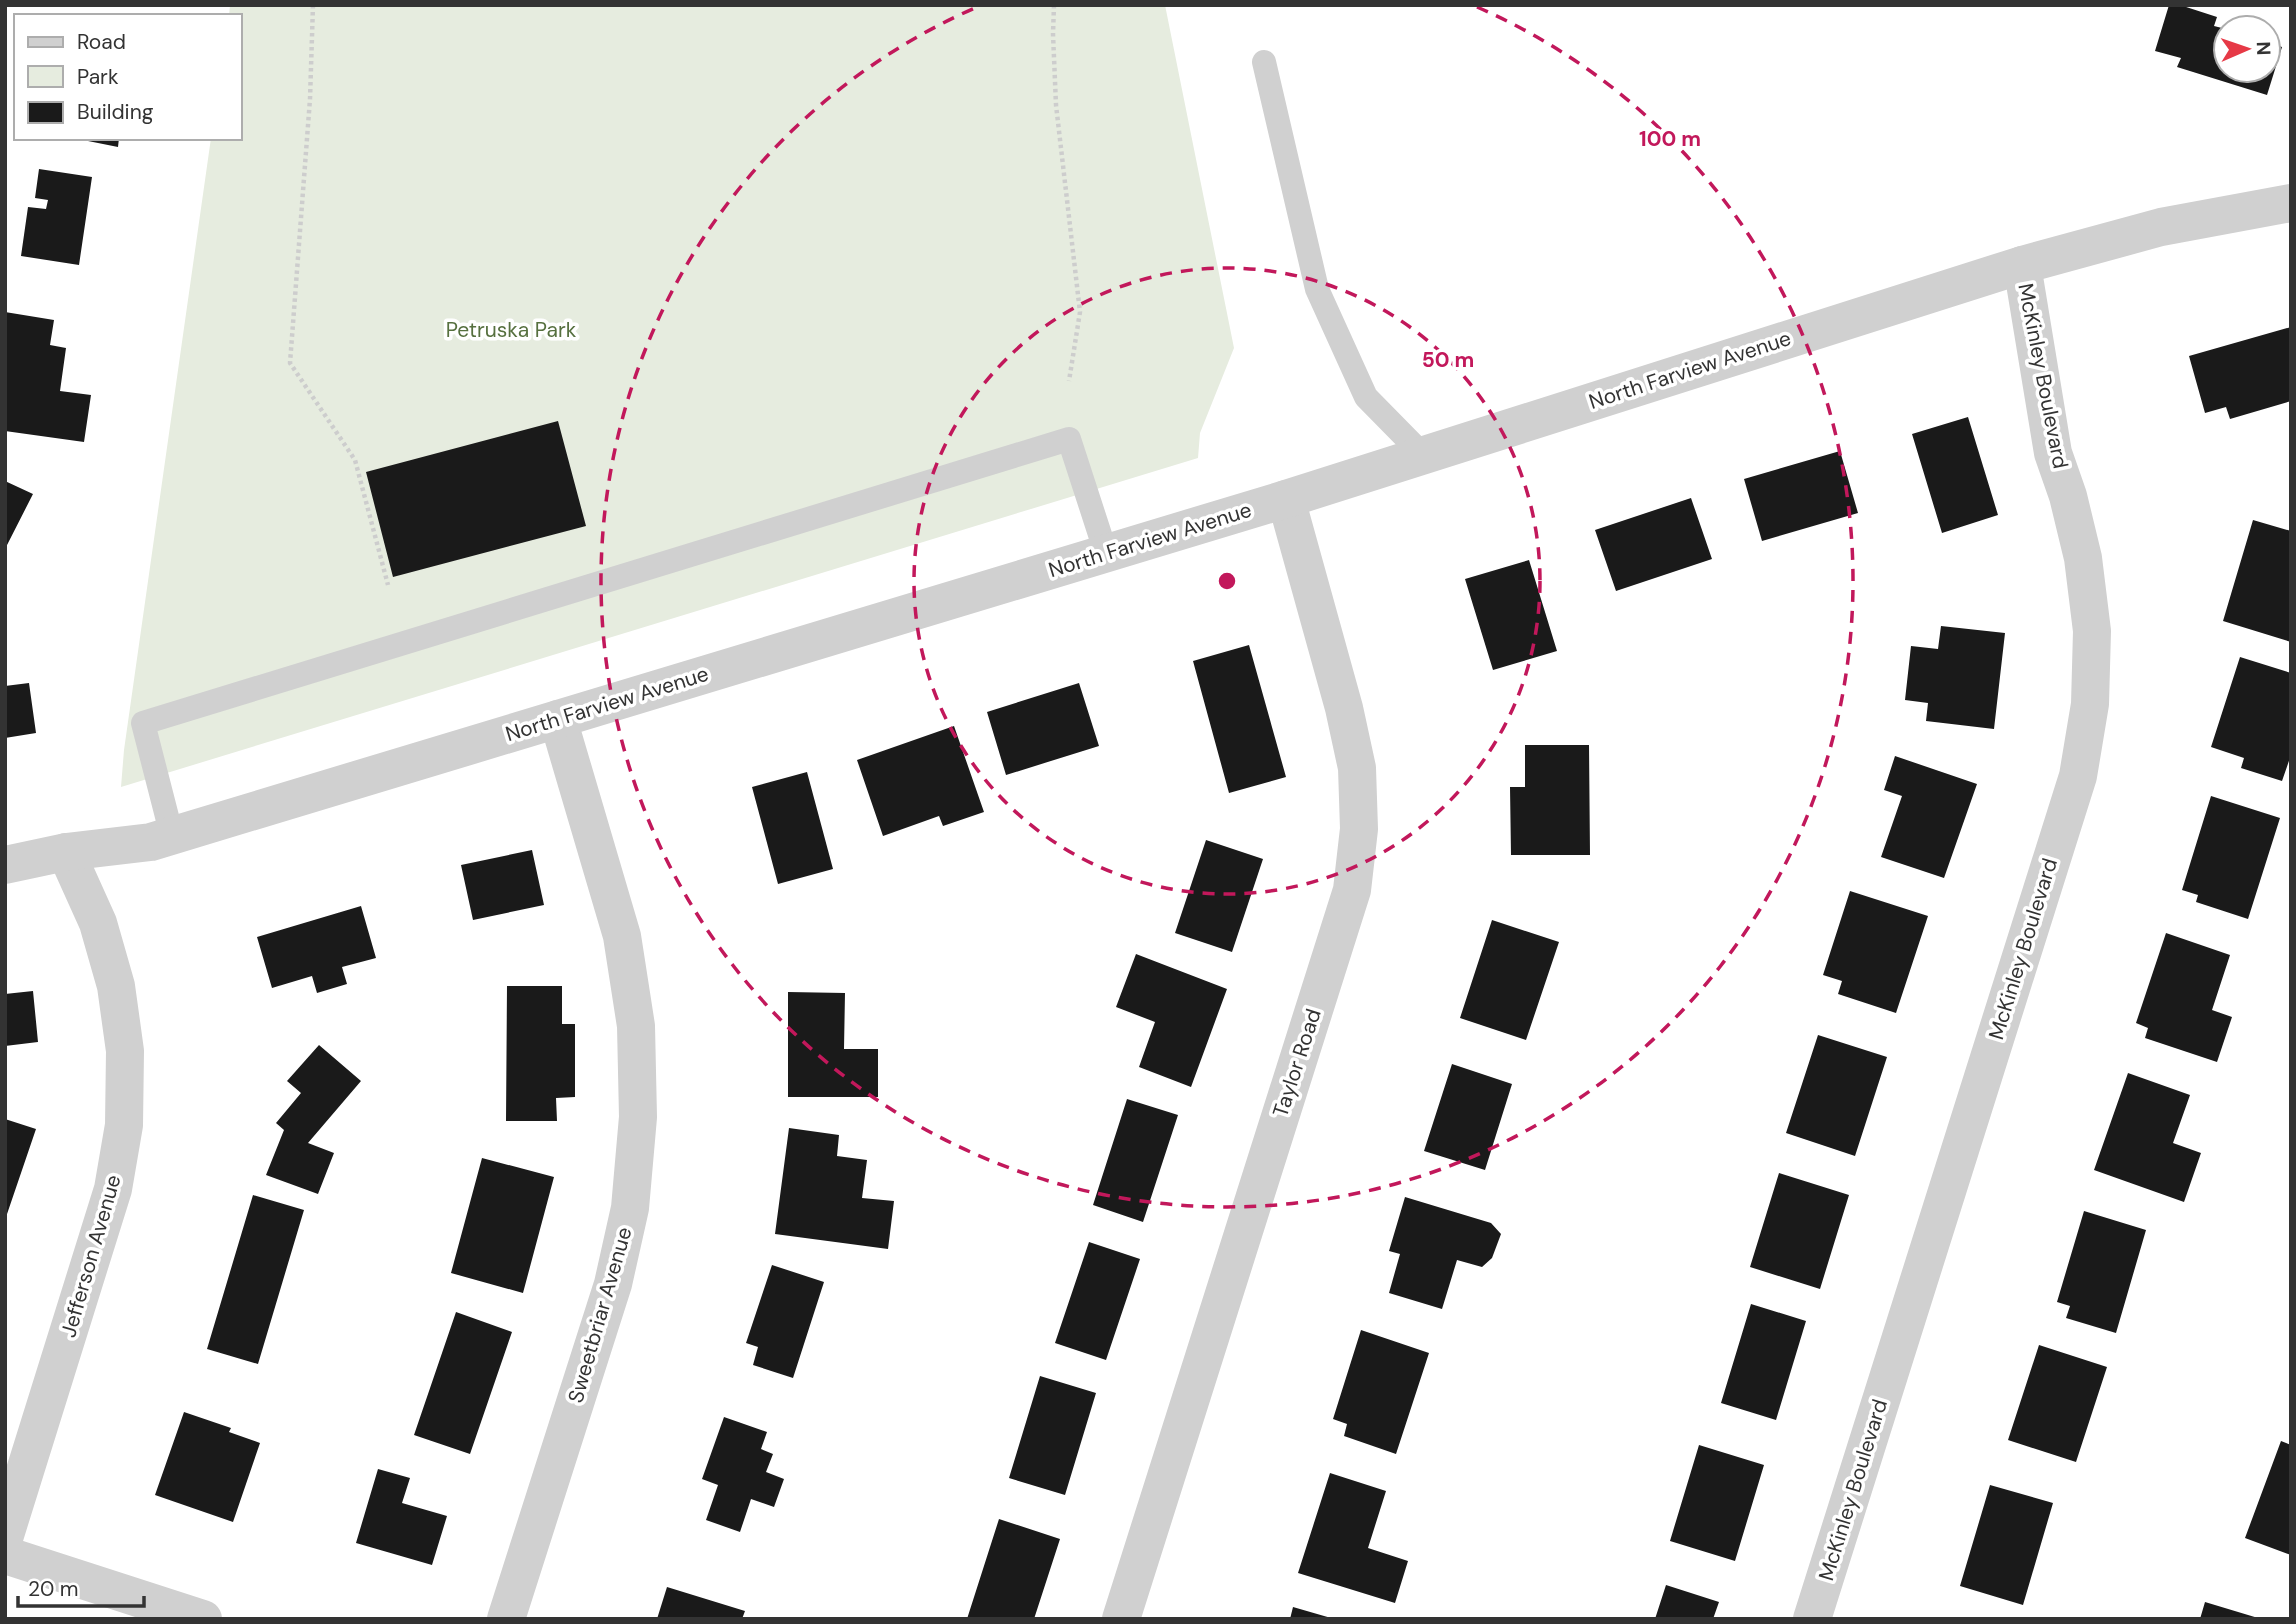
<svg xmlns="http://www.w3.org/2000/svg" width="2296" height="1624" font-family="'DM Sans',sans-serif">
<style>
.green{fill:#e6ecdf}
.building{fill:#1a1a1a}
.lines{fill:none;stroke-linecap:round;stroke-linejoin:round}
.path{stroke:#cdcdcd;stroke-width:4.5;stroke-dasharray:3.5 3.5;stroke-linecap:butt}
.service{stroke:#d0d0d0;stroke-width:24}
.minor{stroke:#d0d0d0;stroke-width:38}
.tertiary{stroke:#d0d0d0;stroke-width:38}
.ring{fill:none;stroke:#c2185b;stroke-width:3.5;stroke-dasharray:12 9}
.labels{text-anchor:middle;stroke-width:7;stroke-linejoin:round;paint-order:stroke}
.park-label{font-size:21px;fill:#56703f;stroke:#fff}
.street-label{font-size:21px;fill:#333;stroke:#fff}
.centre{fill:#c2185b;stroke:#fff;stroke-width:3.5}
.ring-label{font-size:21px;text-anchor:middle;font-weight:bold;fill:#c2185b;stroke:#fff;stroke-width:7;stroke-linejoin:round;paint-order:stroke}
</style>
<rect width="100%" height="100%" fill="#fff"/>
<path class="green" d="M230,5H1165L1234,348L1200,433L1198,458L121,787L124,750L211,138H240V16H229Z"/>
<path class="building" d="M2169,5H2180L2217,17L2214,26L2226,29V70H2268V42L2282,47L2267,95L2177,67L2181,58L2155,51Z
M73,138H119L118,147Z
M39,169L92,177L79,265L21,256L28,207L46,209L48,200L35,198Z
M5,312L54,320L50,345L66,348L60,391L91,395L84,442L5,431Z
M2291,327V401L2230,419L2226,407L2205,413L2189,356Z
M1968,417L1998,515L1942,533L1912,434Z
M558,421L586,526L393,577L366,472Z
M1840,451L1858,513L1762,541L1744,479Z
M5,481L33,494L5,549Z
M1691,498L1712,559L1616,591L1595,530Z
M2253,520L2291,531V642L2223,621Z
M1529,560L1557,651L1493,670L1465,579Z
M1941,626L2005,633L1994,729L1926,721L1928,703L1905,700L1911,646L1938,649Z
M1249,645L1286,777L1229,793L1193,661Z
M2240,657L2291,673V755L2282,781L2241,768L2244,758L2211,747Z
M29,683L36,733L5,738V686Z
M1079,683L1099,746L1006,775L987,712Z
M954,726L984,812L943,826L939,816L883,836L857,760Z
M1525,745H1589L1590,855H1511L1510,787H1525Z
M1895,756L1977,784L1944,878L1881,857L1902,796L1884,790Z
M807,772L833,869L778,884L752,787Z
M2211,796L2280,818L2248,919L2196,902L2198,895L2182,890Z
M1206,840L1263,859L1232,952L1175,933Z
M532,850L544,905L473,920L461,865Z
M1850,891L1928,916L1896,1013L1838,994L1842,981L1823,975Z
M361,906L376,958L342,967L347,984L317,993L312,976L272,988L257,937Z
M1492,920L1559,942L1526,1040L1460,1018Z
M2166,933L2230,955L2212,1010L2232,1017L2217,1062L2145,1038L2148,1028L2136,1023Z
M1136,954L1227,989L1191,1087L1139,1067L1155,1022L1116,1007Z
M507,986H562V1024H575V1097L556,1098L557,1121H506Z
M33,991L38,1042L5,1046V994Z
M788,992L845,993L844,1049H878V1097H788Z
M1818,1035L1887,1057L1855,1156L1786,1133Z
M319,1045L361,1081L308,1143L334,1153L318,1194L266,1175L284,1130L276,1123L301,1093L287,1081Z
M1452,1064L1512,1084L1485,1170L1424,1151Z
M2128,1073L2190,1095L2173,1143L2201,1153L2184,1202L2094,1170Z
M1127,1099L1178,1115L1143,1222L1093,1205Z
M5,1119L36,1129L6,1217H5Z
M789,1128L839,1135L837,1156L867,1160L862,1198L894,1201L888,1249L775,1234Z
M482,1158L554,1177L523,1293L451,1273Z
M1779,1173L1849,1195L1820,1289L1750,1267Z
M253,1195L304,1210L258,1364L207,1349Z
M1405,1197L1491,1223L1501,1234L1492,1258L1482,1267L1457,1260L1442,1309L1389,1293L1400,1254L1389,1251Z
M2084,1211L2146,1230L2116,1333L2066,1318L2070,1306L2057,1302Z
M1089,1242L1140,1259L1106,1360L1055,1343Z
M772,1265L824,1282L793,1378L753,1365L758,1347L746,1343Z
M1751,1304L1806,1321L1776,1420L1721,1403Z
M456,1312L512,1332L470,1454L414,1435Z
M1361,1330L1429,1353L1396,1454L1344,1436L1347,1424L1333,1419Z
M2039,1345L2107,1367L2076,1462L2008,1440Z
M1040,1376L1096,1393L1065,1495L1009,1478Z
M184,1412L231,1428L229,1432L260,1443L233,1522L155,1495Z
M724,1417L767,1432L761,1449L773,1454L766,1472L784,1479L774,1507L751,1499L740,1532L706,1520L718,1485L702,1479Z
M2281,1441L2291,1445V1555L2245,1538Z
M1699,1445L1764,1465L1735,1561L1670,1541Z
M378,1469L410,1478L402,1503L447,1516L432,1565L356,1543Z
M1330,1473L1386,1491L1368,1548L1408,1561L1395,1603L1298,1573Z
M1990,1485L2053,1503L2023,1605L1960,1586Z
M999,1519L1060,1539L1034,1619H967Z
M1666,1585L1719,1602L1713,1619H1655Z
M667,1587L745,1611L742,1619H657Z
M2205,1602L2258,1618V1619H2200Z
M1293,1607L1331,1618V1619H1290Z"/>
<g class="lines">
<path class="path" d="M313,5L310,99L290,363L355,460L388,585
M1054,5L1053,34L1056,105L1080,312L1069,381"/>
<path class="service" d="M1264,62L1317,289L1366,397L1423,455
M172,836L143,723L1069,439L1106,553"/>
<path class="minor" d="M5,1535L113,1189L124,1125L125,1051L116,986L98,923L66,852
M5,1555L203,1619
M506,1619L613,1284L630,1208L638,1117L636,1026L622,936L558,719
M1121,1619L1352,890L1359,829L1357,768L1344,708L1286,499
M1812,1619L2078,776L2090,704L2092,631L2083,558L2068,496L2053,453L2022,265"/>
<path class="tertiary" d="M5,865L66,852L151,842L1286,499L2022,265L2161,227L2291,203"/>
</g>
<g class="ring">
<circle cx="1227" cy="581" r="313"/>
<path d="M1477 7A626 626 0 1 1 977 7"/>
</g>
<g class="labels">
<g class="park-label">
<text x="511" y="337">Petruska Park</text>
</g>
<g class="street-label">
<text transform="translate(1690 370) rotate(-18)" y="7">North Farview Avenue</text>
<text transform="translate(2043 376) rotate(79)" y="7">McKinley Boulevard</text>
<text transform="translate(1150 540) rotate(-17)" y="7">North Farview Avenue</text>
<text transform="translate(607 704) rotate(-17)" y="7">North Farview Avenue</text>
<text transform="translate(2023 949) rotate(-73)" y="7">McKinley Boulevard</text>
<text transform="translate(1297 1063) rotate(-72)" y="7">Taylor Road</text>
<text transform="translate(91 1256) rotate(-74)" y="7">Jefferson Avenue</text>
<text transform="translate(600 1315) rotate(-74)" y="7">Sweetbriar Avenue</text>
<text transform="translate(1853 1490) rotate(-73)" y="7">McKinley Boulevard</text>
</g>
</g>
<circle cx="1227" cy="581" r="10" class="centre"/>
<g class="ring-label">
<text x="1670" y="146">100 m</text>
<text x="1448" y="367">50 m</text>
</g>
<rect width="2296" height="1624" fill="none" stroke="#333333" stroke-width="14"/>
<rect x="14" y="14" width="228" height="126" fill="#ffffff" stroke="#adadad" stroke-width="2"/>
<rect x="28" y="37" width="35" height="10" fill="#d0d0d0" stroke="#adadad" stroke-width="2"/>
<text x="77" y="49" font-size="21" fill="#333333">Road</text>
<rect x="28" y="66" width="35" height="21" fill="#e6ecdf" stroke="#adadad" stroke-width="2"/>
<text x="77" y="84" font-size="21" fill="#333333">Park</text>
<rect x="28" y="102" width="35" height="21" fill="#1a1a1a" stroke="#adadad" stroke-width="2"/>
<text x="77" y="119" font-size="21" fill="#333333">Building</text>
<g transform="translate(2247 49) rotate(88)"><circle r="33" fill="#ffffff" stroke="#adadad" stroke-width="2"/>
<path d="M0-5L12 26L0 18L-12 26Z" fill="#e63946"/>
<text y="-10" font-size="19" font-weight="bold" text-anchor="middle" fill="#333333">N</text>
</g>
<path d="M18 1596v10h126v-10" fill="none" stroke="#333333" stroke-width="3.5"/>
<text x="28" y="1596" font-size="21" fill="#333333" stroke="#ffffff" stroke-width="5" paint-order="stroke">20 m</text>
</svg>
